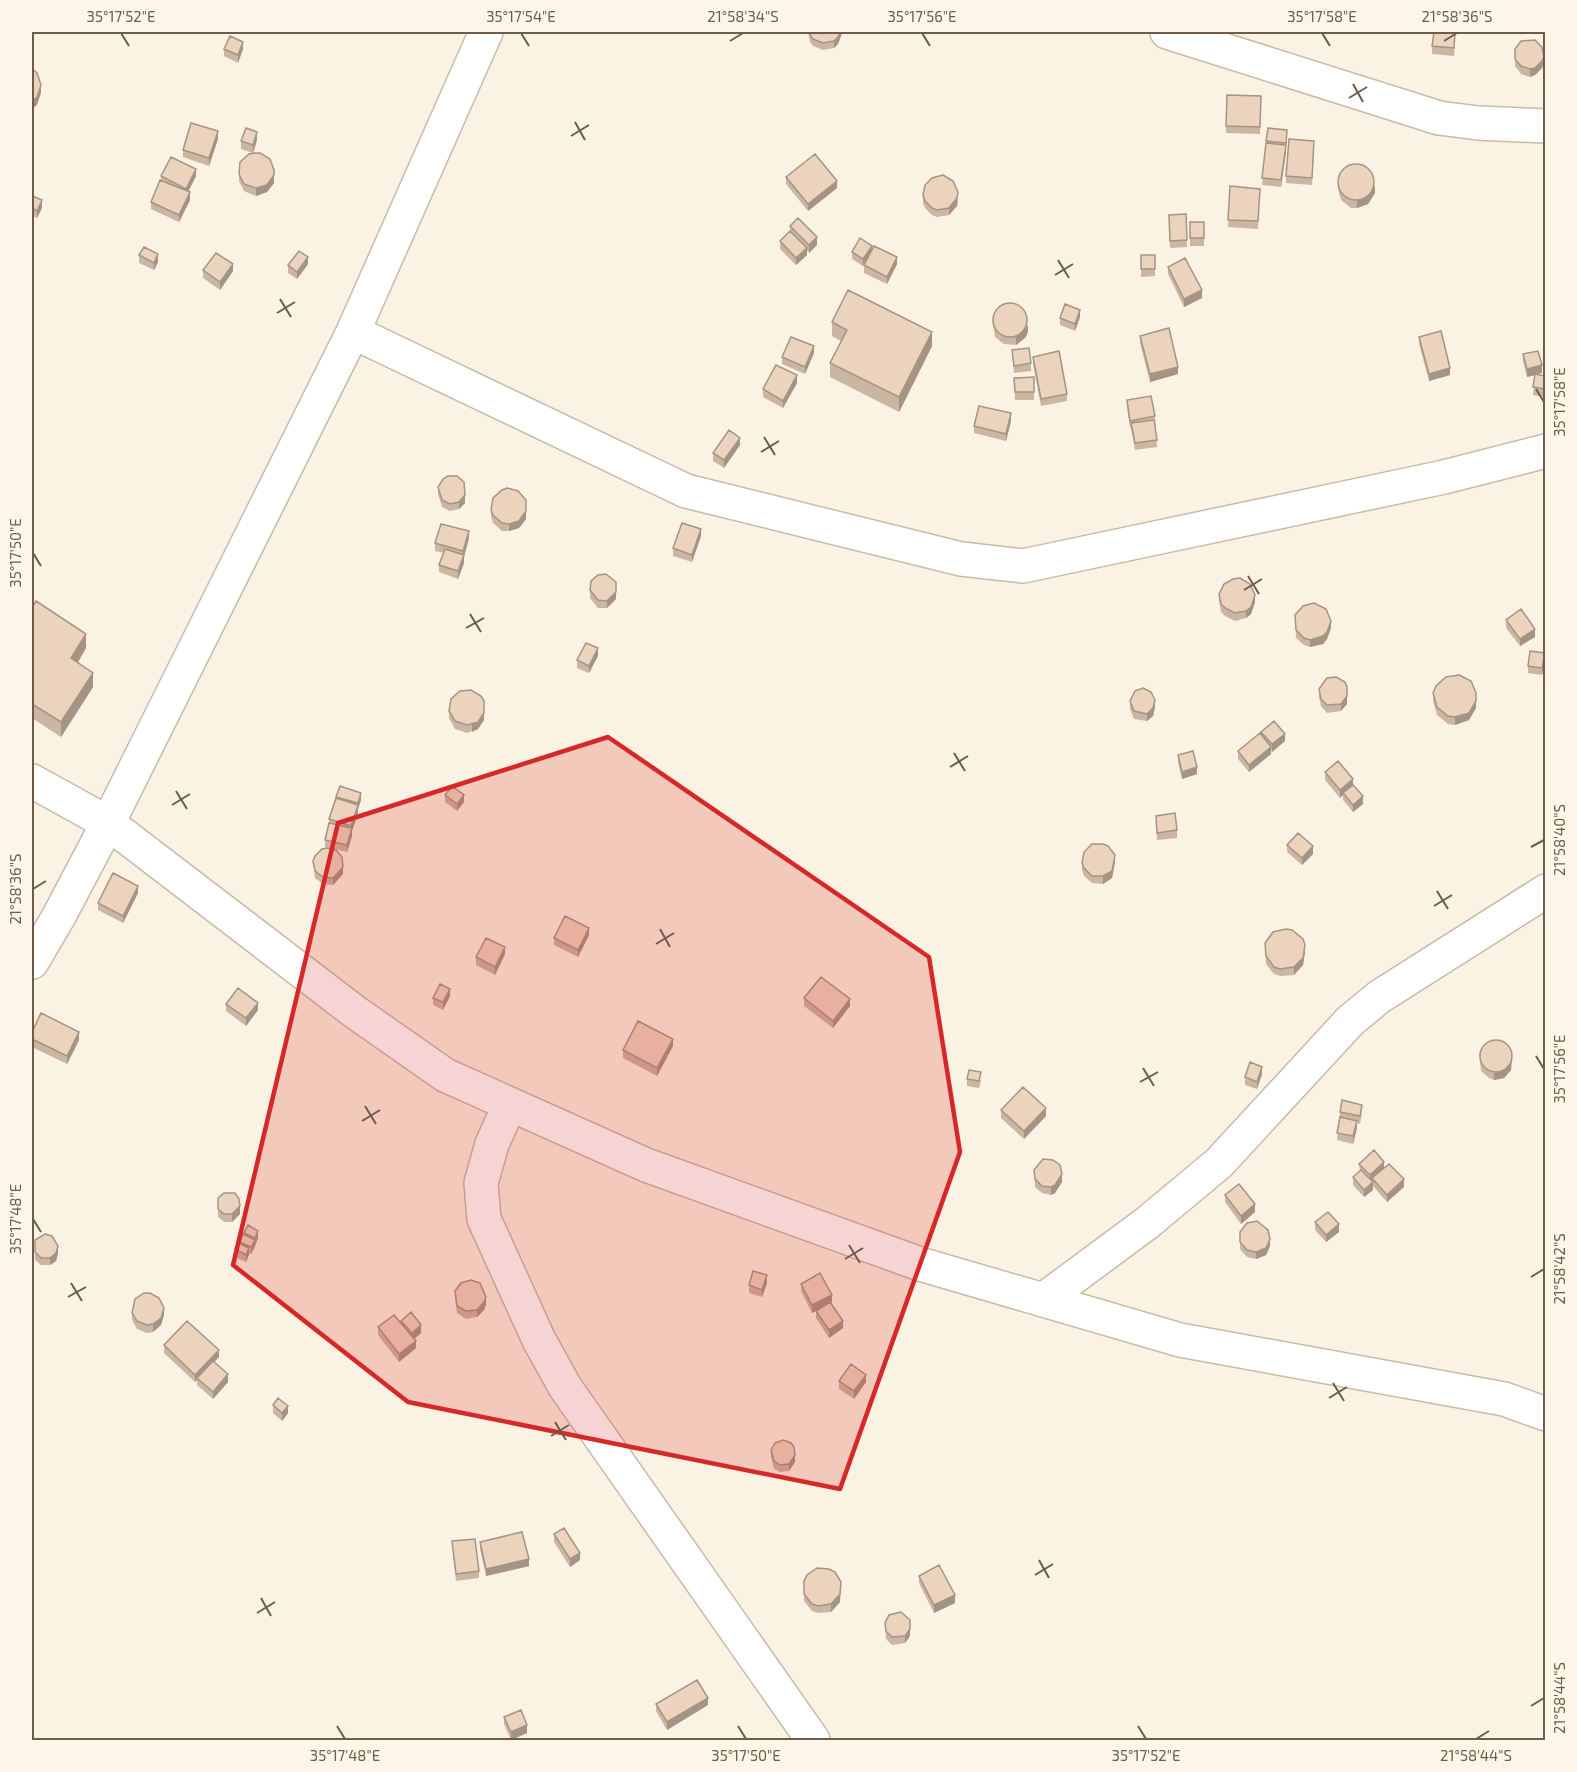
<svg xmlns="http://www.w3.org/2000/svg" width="1577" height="1772" font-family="'Exo 2',sans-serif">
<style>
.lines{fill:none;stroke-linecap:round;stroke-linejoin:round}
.minor-casing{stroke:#c9baaa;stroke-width:36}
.minor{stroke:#fff;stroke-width:33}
.wall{fill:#cbb5a3}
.shaded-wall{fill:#a59484}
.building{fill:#ecd3bd;stroke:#a59484;stroke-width:1.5}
.marked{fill:#d62828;fill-opacity:0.2;stroke:#d62828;stroke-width:4.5;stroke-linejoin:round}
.ticks{fill:none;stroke:#6f5b4b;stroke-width:2}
.neatline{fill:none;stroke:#6f5b4b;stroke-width:2}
.ticks-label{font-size:15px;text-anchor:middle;fill:#6f5b4b}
</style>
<rect width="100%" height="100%" fill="#faf2e2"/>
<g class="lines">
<defs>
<path id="minor" d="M1167,32L1439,118L1478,123L1546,126
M353,332L686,491L961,559L1023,566L1444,477L1546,451
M32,781L108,823L355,1012L445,1075L646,1165L920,1264L1180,1340L1504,1399L1546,1414
M32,962L59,916L108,823L353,332L486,32
M510,1104L492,1144L481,1183L484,1219L539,1340L565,1387L813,1740
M1043,1300L1147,1223L1219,1163L1350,1021L1379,997L1546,891"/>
</defs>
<use href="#minor" class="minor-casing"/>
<use href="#minor" class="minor"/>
</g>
<path class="wall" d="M808,32H842V33L838,44L834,48L823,50L813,46L810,42Z
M1455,32L1454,56L1432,54V46Z
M224,49H243L238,63L224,56Z
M1515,49L1544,64L1542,68L1535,75L1530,77L1521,74L1515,66Z
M1227,95L1261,96L1260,134L1226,133Z
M1268,128L1287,138L1281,187L1262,185Z
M218,139L209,166L183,157V150Z
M257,140L253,153L241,149V141Z
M1314,149L1312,185L1286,183V176Z
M274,170V183L267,192L256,196L244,191L239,181V174Z
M161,176H196L188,192L190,200L179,222L151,209V202L161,180Z
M786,177L837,188L808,211L786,184Z
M1338,181L1375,193L1368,204L1357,208H1351L1341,200L1338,189Z
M1230,186L1260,189L1258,229L1228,227Z
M923,195L958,200L957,206L949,215L937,217L932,215L925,208L923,203Z
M32,196L42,208L37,218L32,216Z
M1186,214L1187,247L1170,248L1169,215Z
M1190,222H1204V246H1190Z
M790,226L817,245L809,253L807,250V255L796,265L780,249V241L790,231Z
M872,250L897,264L887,284L864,273V265L867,260L863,266L852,259V252Z
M139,255L158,262L154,270L139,263Z
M1141,255H1155V276L1141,277Z
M308,264L297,279L288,273V265Z
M1168,267L1202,298L1184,307L1168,274Z
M203,270L233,271L220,290L203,278Z
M993,317L1028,332L1025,338L1016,345L1004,344L995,337L993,325Z
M1080,317L1075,331L1060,325V318Z
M832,322L932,346L899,412L830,377V363L841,341L832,336Z
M1140,336L1178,374L1150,382L1140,343Z
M1419,337L1450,375L1429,381L1419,344Z
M1012,350L1031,363V371L1014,373Z
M814,353L805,374L782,364V357Z
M1523,354L1542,373L1537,374L1545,376V397L1533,395L1535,375L1527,377L1523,361Z
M1033,357L1067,394V401L1041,406L1033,364Z
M1034,377V400H1015L1014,378Z
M797,383L783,408L763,397V389Z
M1127,400L1155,416L1157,447L1135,450L1131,428H1130L1127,407Z
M1011,421L1006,441L974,433V426Z
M740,445L724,468L713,461V453Z
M438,487L465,503L459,509L450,511L442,507L438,494Z
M491,510L526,519L519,528L509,531H502L493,523L491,517Z
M701,536L692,562L673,556V548Z
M469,538L464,557V563L458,579L439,572V565L444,553L435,551V543Z
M590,590L616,599L607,608H598L590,598Z
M1219,594L1255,602L1251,614L1246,618L1235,621L1225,616L1221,612L1219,601Z
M32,608L86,648L78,663L93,687L61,737L32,718Z
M1295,615L1331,628L1327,639L1323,644L1310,647L1304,645L1296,638Z
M1506,620L1535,637L1520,646L1506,628Z
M598,656L589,673L577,668V660Z
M1545,661L1542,675L1528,673V666Z
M1347,687V704L1341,711L1327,713L1321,706L1319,697V689Z
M1433,693H1476V708L1469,720L1455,725L1448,724L1437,715L1433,701Z
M1130,701L1155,707L1153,716L1147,721L1134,719L1130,709Z
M449,711L484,720L478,729L467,733L455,729L449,718Z
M1261,732L1285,741L1272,752L1271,750V754L1249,772L1238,759V751L1261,735Z
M1178,755L1197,774L1182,779L1178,763Z
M1325,772L1353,785L1363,804L1353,812L1343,800V795L1340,798L1325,780Z
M445,795L464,802L457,811L445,802Z
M336,797L361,800L358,809V813L352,831V836L347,852L325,847V840L329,823V819Z
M1156,816L1177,830V838L1157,840Z
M1287,845L1313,854L1302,865L1287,852Z
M313,861L343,874L333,885L323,884L315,878Z
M1115,862L1112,878L1103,884L1092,883L1084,876L1082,870V863Z
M138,893L123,923L98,910V903Z
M589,935L578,957L554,945V938Z
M1265,943L1305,952L1303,965L1294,975L1280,976L1274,974L1266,964Z
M505,954L495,975L476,965V957Z
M450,996L443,1010L433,1005V998Z
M804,998L850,1006L833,1028L804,1006Z
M226,1004L258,1010L246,1026L226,1011Z
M32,1032L79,1040L67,1064L32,1047Z
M673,1046L657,1076L623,1058V1050Z
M1479,1053L1512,1059L1511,1070L1504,1078L1494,1080L1489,1078L1481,1071Z
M1262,1074L1257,1089L1245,1085V1077Z
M967,1079L981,1080L979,1088L967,1086Z
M1001,1110L1046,1116L1024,1139L1001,1118Z
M1340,1112L1362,1113L1360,1124L1357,1123V1128L1353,1144L1337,1140Z
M1359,1164L1384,1168L1404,1187L1387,1202L1373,1186V1190L1364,1197L1353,1185V1177L1360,1172Z
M1034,1170L1062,1182L1055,1193L1051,1195L1042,1193L1035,1187Z
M1225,1195L1255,1212L1241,1224L1225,1202Z
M218,1198L240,1214L232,1222H224L218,1217Z
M1315,1222L1339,1232L1326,1242L1315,1230Z
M1240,1232L1270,1246L1266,1255L1256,1259L1247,1257L1240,1249Z
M244,1233L258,1238L251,1254H249L246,1262L235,1257V1249L240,1243Z
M35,1240L58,1253L56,1261L50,1265H41L35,1260Z
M767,1283L762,1297L749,1293V1285Z
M801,1284L832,1302L830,1303L843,1328L829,1338L816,1318V1311L812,1313L801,1291Z
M455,1291L486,1304L484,1310L477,1317L466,1319L457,1313L455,1298Z
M132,1313L164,1315L161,1325L153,1332L147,1333L137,1329L132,1320Z
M401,1321L421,1333L414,1339L416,1348L399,1362L378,1335V1327L401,1323Z
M164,1345L219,1357L214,1362L228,1382L213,1399L197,1385V1380L195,1382L164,1353Z
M839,1381L866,1382L854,1399L839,1389Z
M273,1405L288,1413L282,1421L273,1413Z
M771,1450L795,1462L789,1471L780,1472L774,1469L771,1457Z
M554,1534L580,1560L570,1567L554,1542Z
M452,1541L479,1571V1578L456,1581Z
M480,1542L529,1566L486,1576L480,1549Z
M919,1576L955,1603L934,1613L919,1583Z
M804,1581L840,1602L831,1612L818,1613L812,1611L804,1601Z
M885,1623L910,1636L905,1643L892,1645L886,1639Z
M656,1704L708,1705L667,1730L656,1711Z
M504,1717L527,1733L511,1740L504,1724Z"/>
<path class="shaded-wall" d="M840,32H842V33L838,44L834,48V41Z
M243,42V49L238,63V55Z
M1544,57V64L1542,68L1535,75L1530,77V69Z
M41,85V93L37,105L32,109V101Z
M218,131V139L209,166V158Z
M257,132V140L253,153V145Z
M1286,145V153L1281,187V180Z
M196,169V176L186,196V189Z
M274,175V183L267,192L256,196V188Z
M837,181V188L808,211V204Z
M1375,186V193L1368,204L1357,208V201Z
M190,192V200L179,222V215Z
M958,192L957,206L949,215V208Z
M42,200V208L37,218V211Z
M817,237V245L809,253V245Z
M872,246V253L863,266V259Z
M807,248V255L796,265V258Z
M158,254V262L154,270V263Z
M308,257V264L297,279V272Z
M897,257V264L887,284V277Z
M233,264V271L220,290V282Z
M1202,290V298L1184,307V299Z
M1080,310V317L1075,331V324Z
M1028,325V332L1025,338L1016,345V337Z
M932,332V346L899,412V397Z
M814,346V353L805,374V367Z
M1542,365V373L1527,377V369Z
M1178,367V374L1150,382V374Z
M1450,368V375L1429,381V374Z
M797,375V383L783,408V401Z
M1011,413V421L1006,441V434Z
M740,438V445L724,468V460Z
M465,495V503L459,509V502Z
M526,511V519L519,528L509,531V524Z
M701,529V536L692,562V555Z
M469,531V538L464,557V563L458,579V571L463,557V551Z
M616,592V599L607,608V601Z
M1255,595V602L1251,614L1246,618V611Z
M1331,621V628L1327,639L1323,644L1310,647V640Z
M1535,629V637L1520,646V639Z
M86,634V648L71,673V658Z
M598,648V656L589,673V666Z
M1545,653V661L1542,675V668Z
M93,673V687L61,737V722Z
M1347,696V704L1341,711V704Z
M1155,700V707L1153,716L1147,721V714Z
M1476,701V708L1469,720L1455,725V717Z
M484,713V720L478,729L472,732V724Z
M1285,734V741L1272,752V744Z
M1271,747V754L1249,772V765Z
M1197,767V774L1182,779V772Z
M1353,779V787L1343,793V795L1340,798V790Z
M361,793V800L358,809V813L352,831V836L347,852V845L351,831V826L358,807V803Z
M464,795V802L457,811V804Z
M1363,796V804L1353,812V805Z
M1313,846V854L1302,865V858Z
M1115,855V862L1112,878L1103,884V876Z
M343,867V874L333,885V878Z
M138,886V893L123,923V916Z
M589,928V935L578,957V950Z
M1305,945V952L1303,965L1294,975V967Z
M505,947V954L495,975V967Z
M450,989V996L443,1010V1002Z
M850,999V1006L833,1028V1021Z
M258,1003V1010L246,1026V1018Z
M79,1032V1040L67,1064V1056Z
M673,1039V1046L657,1076V1068Z
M1512,1052L1511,1070L1504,1078L1494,1080V1072Z
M1262,1067V1074L1257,1089V1082Z
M1046,1108V1116L1024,1139V1131Z
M1357,1121V1128L1353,1144V1136Z
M1384,1162V1169L1372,1178V1180L1370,1182V1175Z
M1062,1174V1182L1055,1193L1051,1195V1187Z
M1404,1179V1187L1387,1202V1195Z
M1373,1182V1190L1364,1197V1190Z
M1255,1204V1212L1241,1224V1216Z
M240,1206V1214L232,1222V1214Z
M1339,1224V1232L1326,1242V1235Z
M258,1231V1238L255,1246V1238Z
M1270,1239V1246L1266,1255L1256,1259V1252Z
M255,1240V1247L251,1254V1247Z
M58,1246V1253L56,1261L50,1265V1258Z
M249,1248V1255L246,1262V1255Z
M767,1275V1283L762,1297V1290Z
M832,1295V1302L812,1313V1305Z
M486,1297V1304L484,1310L477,1317V1310Z
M164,1308V1315L161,1325L153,1332V1324Z
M843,1321V1328L829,1338V1330Z
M421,1325V1333L412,1341V1333Z
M416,1341V1348L399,1362V1354Z
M219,1350V1357L198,1379L197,1378V1380L195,1382V1375Z
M228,1374V1382L213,1399V1392Z
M866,1375V1382L854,1399V1391Z
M288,1406V1413L282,1421V1413Z
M795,1455V1462L789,1471V1464Z
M580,1553V1560L570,1567V1559Z
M529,1559V1566L486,1576V1569Z
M841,1582L840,1602L831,1612V1604Z
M955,1595V1603L934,1613V1605Z
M910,1629V1636L905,1643V1636Z
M708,1698V1705L667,1730V1722Z
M527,1725V1733L511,1740V1732Z"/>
<path class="building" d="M809,32H840L838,37L834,41L823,43L813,39L810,35Z
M1434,32H1455L1454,48L1432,46Z
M230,36L243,42L238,55L224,49Z
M1535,40L1542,47L1544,57L1542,61L1535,68L1530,69L1521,66L1515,59V49L1521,41Z
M32,69L37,73L41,85L37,97L32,101Z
M1227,95L1261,96L1260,127L1226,126Z
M191,123L218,131L209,158L183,150Z
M246,128L257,132L253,145L241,141Z
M1268,128L1287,130L1286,143L1266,141Z
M1289,139L1314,141L1312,178L1286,176Z
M1266,143L1286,145L1281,180L1262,178Z
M254,153H260L270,159L274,170V175L267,185L256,188L244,184L239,174L240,162L249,154Z
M815,154L837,181L808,204L786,177Z
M171,157L196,169L186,189L161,176Z
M1338 182a18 18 0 1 1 36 0a18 18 0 1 1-36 0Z
M943,175L953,181L958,192L957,198L949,208L937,210L932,208L925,201L923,195L925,185L932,178Z
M160,180L190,192L179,215L151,202Z
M1230,186L1260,189L1258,221L1228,220Z
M32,196L42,200L37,211L32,208Z
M1186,214L1187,240L1170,241L1169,215Z
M798,218L817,237L809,245L790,226Z
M1190,222H1204V238H1190Z
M790,231L807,248L796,258L780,241Z
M860,238L872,246L863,259L852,252Z
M874,246L897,257L887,277L864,265Z
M144,247L158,254L154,263L139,255Z
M299,251L308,257L297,272L288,265Z
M216,253L233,264L220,282L203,270Z
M1141,255H1155V269H1141Z
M1185,258L1202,290L1184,299L1168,267Z
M848,290L932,332L899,397L830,363L847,330L832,322Z
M993 320a17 17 0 1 1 34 0a17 17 0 1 1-34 0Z
M1065,304L1080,310L1075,324L1060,318Z
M1169,328L1178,367L1150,374L1140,336Z
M1441,331L1450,368L1429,374L1419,337Z
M791,337L814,346L805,367L782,357Z
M1029,348L1031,363L1014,366L1012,350Z
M1059,351L1067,394L1041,399L1033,357Z
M1538,351L1542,365L1527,369L1523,354Z
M776,365L797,375L783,401L763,389Z
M1535,374L1545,376V389L1533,387Z
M1034,377V392H1015L1014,378Z
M1151,396L1155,416L1130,421L1127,400Z
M979,406L1011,413L1006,434L974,426Z
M1154,420L1157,440L1135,443L1131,423Z
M729,430L740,438L724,460L713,453Z
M448,476H457L464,482L465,495L459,502L450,504L442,500L438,487L443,479Z
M507,488L518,491L526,500V511L519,521L509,524L502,523L493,515L491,510L493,498L502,490Z
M682,523L701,529L692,555L673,548Z
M441,524L469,531L463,551L435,543Z
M445,549L464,555L458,571L439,565Z
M606,574L616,582V592L607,601L598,600L590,590L591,581L598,575Z
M1240,578L1250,584L1255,595L1251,607L1246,611L1235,613L1225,608L1221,604L1219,594L1224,584L1233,579Z
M36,601L86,634L71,658L93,673L61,722L32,704V608Z
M1314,603L1326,609L1331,621L1327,632L1323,636L1310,640L1304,638L1296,630L1295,615L1303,606Z
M1521,609L1535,629L1520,639L1506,620Z
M586,643L598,648L589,666L577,660Z
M1530,651L1545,653L1542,668L1528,666Z
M1459,675L1471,681L1476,693V701L1469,713L1455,717L1448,716L1437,707L1433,693L1436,686L1446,677Z
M1336,677L1345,682L1347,687V696L1341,704L1327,705L1321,699L1319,689L1327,678Z
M1143,688L1151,692L1155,700L1153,708L1147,714L1134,711L1130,701L1135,691Z
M471,690L481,696L484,701V713L478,722L467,725L455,721L449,711L451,699L460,691Z
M1274,721L1285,734L1272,744L1261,732Z
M1260,733L1271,747L1249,765L1238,751Z
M1193,751L1197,767L1182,772L1178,755Z
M1338,761L1353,779L1340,790L1325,772Z
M1353,785L1363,796L1353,805L1343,793Z
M340,786L361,793L358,803L336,797Z
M452,786L464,795L457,804L445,795Z
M336,798L358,805L351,826L329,819Z
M1175,813L1177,830L1157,833L1156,816Z
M329,823L352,828L347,845L325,840Z
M1298,833L1313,846L1302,858L1287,845Z
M1092,844H1103L1108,846L1115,855L1112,871L1103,876H1092L1084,868L1082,863L1084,852Z
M327,848L336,850L342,857L343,867L333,878L323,877L315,871L313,861L315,856L322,849Z
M113,873L138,886L123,916L98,903Z
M565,916L589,928L578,950L554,938Z
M1286,929L1292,930L1303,939L1305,945L1303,958L1294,967L1280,969L1274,967L1266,956L1265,943L1273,932Z
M486,938L505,947L495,967L476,957Z
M821,977L850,999L833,1021L804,998Z
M440,984L450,989L443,1002L433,998Z
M238,988L258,1003L246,1018L226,1004Z
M41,1013L79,1032L67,1056L32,1039V1032Z
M638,1021L673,1039L657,1068L623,1050Z
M1480 1056a16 16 0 1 1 32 0a16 16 0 1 1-32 0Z
M1250,1062L1262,1067L1257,1082L1245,1077Z
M969,1070L981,1072L979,1081L967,1079Z
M1023,1087L1046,1108L1024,1131L1001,1110Z
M1342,1100L1362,1105L1360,1116L1340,1112Z
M1340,1117L1357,1121L1353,1136L1337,1133Z
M1374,1150L1384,1162L1370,1175L1359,1164Z
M1043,1159L1053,1160L1060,1165L1062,1174L1055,1185L1051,1187L1042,1186L1035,1179L1034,1170Z
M1389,1164L1404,1179L1387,1195L1372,1178Z
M1361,1170L1373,1182L1364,1190L1353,1177Z
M1239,1184L1255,1204L1241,1216L1225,1195Z
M224,1193H235L239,1199L240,1206L232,1214H224L218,1209V1198Z
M1328,1212L1339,1224L1326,1235L1315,1222Z
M1257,1221L1268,1230L1270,1239L1266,1248L1256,1252L1247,1250L1240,1242V1232L1247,1223Z
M248,1225L258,1231L255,1238L244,1233Z
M45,1234L52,1236L58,1246L56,1253L50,1258H41L35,1252V1240Z
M243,1234L255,1240L251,1247L240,1242Z
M238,1243L249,1248L246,1255L235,1249Z
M753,1271L767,1275L762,1290L749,1285Z
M820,1273L832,1295L812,1305L801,1284Z
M471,1280L480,1283L486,1297L484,1302L477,1310L466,1311L457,1306L455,1291L461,1283Z
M144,1293H150L159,1298L164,1308L161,1318L153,1324L147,1325L137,1321L132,1313L135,1299Z
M830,1302L843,1321L829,1330L816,1311Z
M411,1312L421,1325L412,1333L401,1321Z
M394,1315L416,1341L399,1354L378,1327Z
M187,1321L219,1350L195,1375L164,1345Z
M213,1361L228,1374L213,1392L197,1378Z
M851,1364L866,1375L854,1391L839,1381Z
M278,1398L288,1406L282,1413L273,1405Z
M783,1440L791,1443L794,1447L795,1455L789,1464L780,1465L774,1461L771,1450L775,1443Z
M564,1528L580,1553L570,1559L554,1534Z
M522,1532L529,1559L486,1569L480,1542Z
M475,1539L479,1571L456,1574L452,1541Z
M939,1565L955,1595L934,1605L919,1576Z
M817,1568L829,1569L835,1572L841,1582L840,1594L831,1604L818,1606L812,1604L804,1594V1581L807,1575Z
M901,1612L910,1620V1629L905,1636L892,1637L886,1631L885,1623L889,1615Z
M697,1680L708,1698L667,1722L656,1704Z
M521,1710L527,1725L511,1732L504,1717Z"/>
<path class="marked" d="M608,737L929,957L960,1152L840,1489L408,1402L233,1265L338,823Z"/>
<path class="ticks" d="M121,33L129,46M521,33L529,46M922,33L930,46M1322,33L1330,46M730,41L743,33M1444,41L1457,33M1353,84L1363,102M1349,98L1367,87M575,122L585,140M571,136L589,125M1058,260L1069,278M1055,275L1073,264M280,299L291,317M277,313L295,302M1536,389L1544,402M764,437L775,455M761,452L779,441M33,553L41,566M1248,576L1259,594M1244,590L1262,579M470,614L481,632M466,628L484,618M954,753L965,771M950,767L968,756M176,791L187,809M172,805L190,794M1531,847L1544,840M33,889L46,881M1437,891L1448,909M1434,906L1452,895M660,929L670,947M656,944L674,933M1536,1056L1544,1069M1143,1068L1154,1086M1140,1082L1158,1072M365,1106L376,1124M362,1121L380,1110M33,1219L41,1232M849,1245L860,1263M845,1259L863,1248M1531,1277L1544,1269M71,1283L82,1301M68,1297L86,1287M1333,1383L1344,1401M1329,1398L1347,1387M555,1422L566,1440M551,1436L569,1425M1039,1560L1049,1578M1035,1575L1053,1564M261,1598L271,1616M257,1613L275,1602M1531,1706L1544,1698M337,1726L345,1739M738,1726L746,1739M1138,1726L1146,1739M1476,1739L1489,1731"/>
<rect width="1577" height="1772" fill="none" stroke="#fdf6e8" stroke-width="66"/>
<rect x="33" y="33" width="1511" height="1706" class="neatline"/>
<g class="ticks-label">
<text x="121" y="22">35°17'52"E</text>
<text x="521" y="22">35°17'54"E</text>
<text x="743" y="22">21°58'34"S</text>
<text x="922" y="22">35°17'56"E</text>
<text x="1322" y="22">35°17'58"E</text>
<text x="1457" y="22">21°58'36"S</text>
<text transform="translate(1560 402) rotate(-90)" y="5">35°17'58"E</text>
<text transform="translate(16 553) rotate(-90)" y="5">35°17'50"E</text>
<text transform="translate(1560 840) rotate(-90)" y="5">21°58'40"S</text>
<text transform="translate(16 889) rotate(-90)" y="5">21°58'36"S</text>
<text transform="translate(1560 1069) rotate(-90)" y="5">35°17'56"E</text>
<text transform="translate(16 1219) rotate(-90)" y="5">35°17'48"E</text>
<text transform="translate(1560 1269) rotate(-90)" y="5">21°58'42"S</text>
<text transform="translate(1560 1698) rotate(-90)" y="5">21°58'44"S</text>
<text x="345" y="1761">35°17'48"E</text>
<text x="746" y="1761">35°17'50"E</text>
<text x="1146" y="1761">35°17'52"E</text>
<text x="1476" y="1761">21°58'44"S</text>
</g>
</svg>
